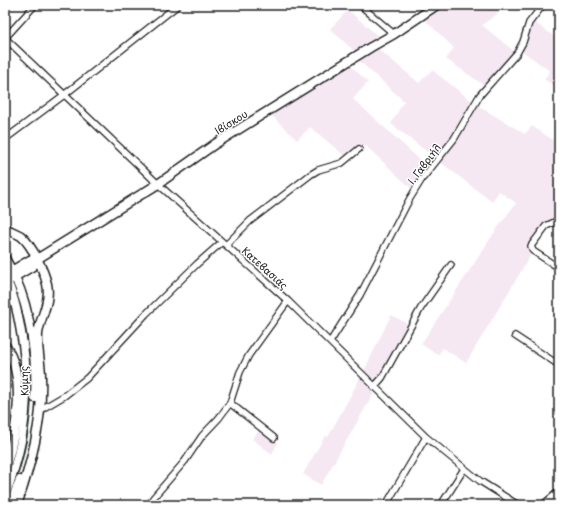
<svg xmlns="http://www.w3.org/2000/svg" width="564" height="510" font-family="'Playpen Sans',sans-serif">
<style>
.built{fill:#f5e8f3}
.grass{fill:url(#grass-dots);stroke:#5f8268}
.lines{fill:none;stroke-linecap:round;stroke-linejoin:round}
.street-casing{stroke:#1c1c1c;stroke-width:8}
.secondary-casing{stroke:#1c1c1c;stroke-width:11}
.street{stroke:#fff;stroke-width:5.5}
.secondary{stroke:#fff;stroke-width:8}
.labels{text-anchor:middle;stroke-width:3;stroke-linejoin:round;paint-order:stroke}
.street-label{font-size:10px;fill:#1c1c1c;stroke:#fff}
</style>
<defs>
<pattern id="grass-dots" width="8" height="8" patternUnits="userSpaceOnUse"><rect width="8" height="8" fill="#a2e7b3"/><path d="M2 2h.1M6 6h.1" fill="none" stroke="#8bc699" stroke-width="1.8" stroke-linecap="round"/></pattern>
</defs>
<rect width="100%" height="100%" fill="#fff"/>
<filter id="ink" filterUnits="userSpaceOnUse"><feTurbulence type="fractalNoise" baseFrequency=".025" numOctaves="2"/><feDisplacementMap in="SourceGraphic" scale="8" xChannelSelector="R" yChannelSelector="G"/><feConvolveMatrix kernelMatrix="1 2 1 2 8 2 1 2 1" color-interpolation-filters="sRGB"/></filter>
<g filter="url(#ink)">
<path class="built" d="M442,5H494L500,12L482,25L515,52L485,86L446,59L454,48L423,18Z
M348,10L386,43L377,48L419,83L432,70L477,105L525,134L532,126L559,144V218L546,222L530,246L532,253L466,363L443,348L438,355L421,344L496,230L516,203L499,191L492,202L391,124L404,101L358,60L361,57L330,29Z
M530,19L559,40V89L544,79L550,71L518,48Z
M349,64L368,82L353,99L429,168L414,191L365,145L350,160L310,127L297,140L270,114Z
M391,315L412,326L382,377L372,388L375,391L321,485L303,474L325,436L328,437L366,367Z
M260,429L278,443L272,454L252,439Z"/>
<path class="grass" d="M29,374H32C33,419 25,463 7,505H5V502L12,486Z"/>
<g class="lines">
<defs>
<path id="street" d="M360,5L394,34
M5,38L158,184L288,301L426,437L480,481L518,505
M5,38L35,5
M5,139L64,95L178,5
M559,220L546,226L531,246L533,251L559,268
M226,245L250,221L310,175L318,170L342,163L359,149
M515,336L559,365
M330,342L360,295L409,200L422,179L454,139L480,95L517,53L523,42L529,23L543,5
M374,387L382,378L421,308L451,265
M230,403L274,438
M40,410L64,396L87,378L146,314L197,264L222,242
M150,505L153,498L185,461L202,436L219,418L230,403L240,372L249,355L288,301
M386,505L426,437
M441,505L464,469"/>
<path id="secondary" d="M5,228C10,231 16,233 21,236C32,245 44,271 47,284C51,302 40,317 38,334C37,349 41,363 41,377C43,420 31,464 17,505
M5,258C8,264 12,271 15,277C31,312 37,360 35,398
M5,275L30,260L37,259L158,184L215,144L371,47L394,34L437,5
M5,277C14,294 18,314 21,332C31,387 26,443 5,495
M11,279L33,266L37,259
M5,345C28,379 16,433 5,470
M10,505L20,480
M545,505L559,493"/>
</defs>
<use href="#street" class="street-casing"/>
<use href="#secondary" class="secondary-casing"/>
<use href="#street" class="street"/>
<use href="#secondary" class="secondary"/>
</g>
</g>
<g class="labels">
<g class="street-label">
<text transform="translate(231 122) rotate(-32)" y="4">Ιβίσκου</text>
<text transform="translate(424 164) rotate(-53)" y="4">Ι. Γαβριήλ</text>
<text transform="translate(265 268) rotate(42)" y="4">Κατεβασιάς</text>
<text transform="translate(24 381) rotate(-92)" y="4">Κύμης</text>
</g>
</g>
<rect width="564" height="510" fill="none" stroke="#fff" stroke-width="20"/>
<rect x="10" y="10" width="544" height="490" fill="none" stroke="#1c1c1c" stroke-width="1.5" filter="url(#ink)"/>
</svg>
